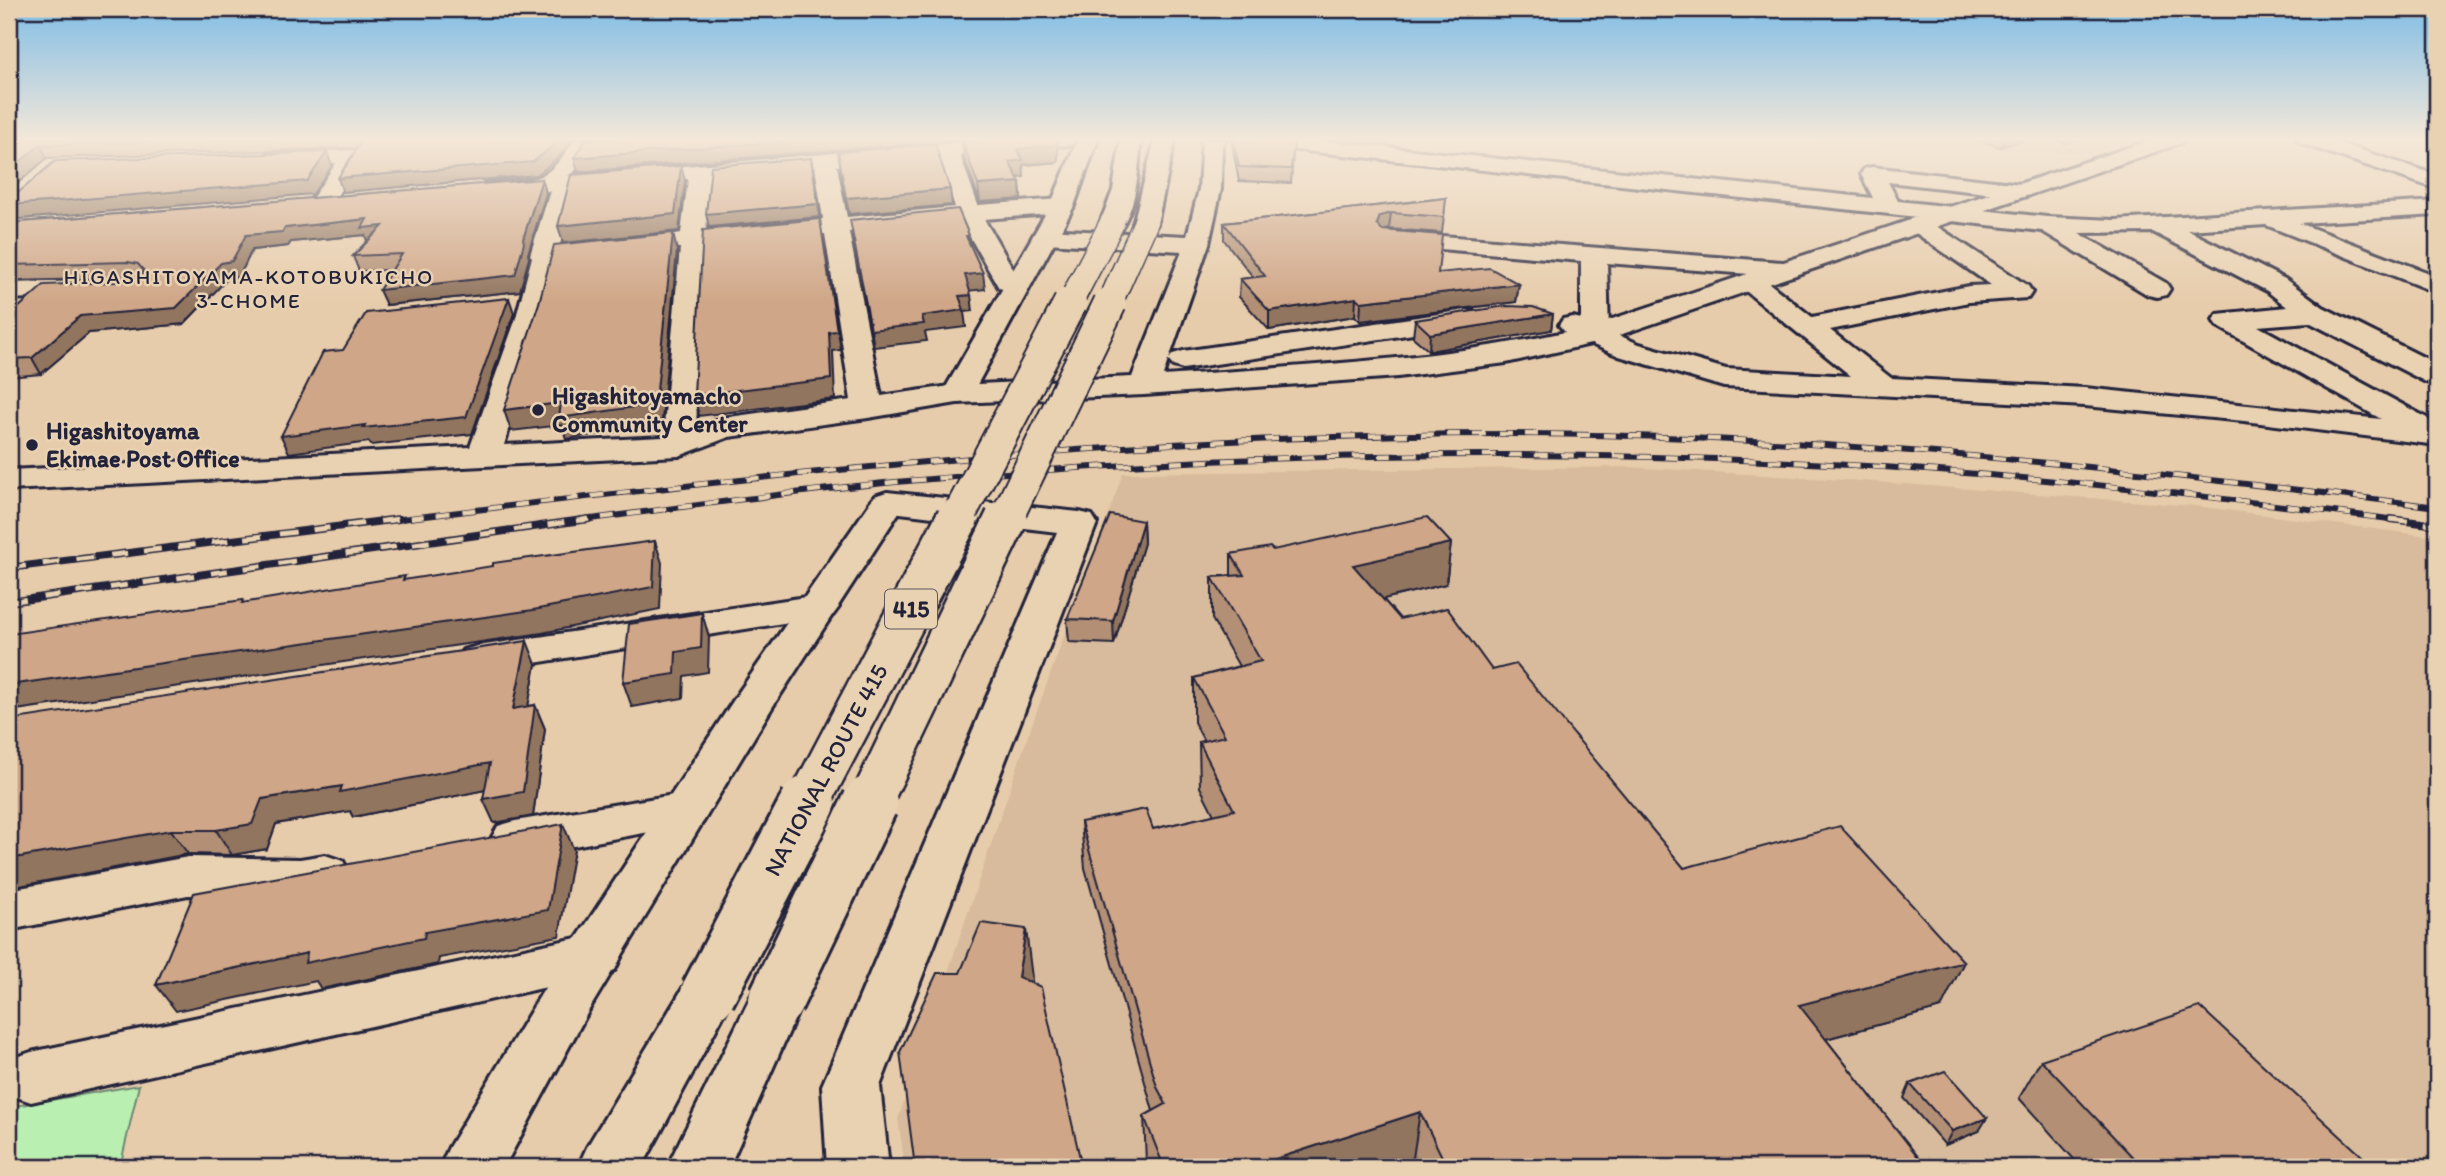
<svg xmlns="http://www.w3.org/2000/svg" width="2446" height="1176" font-family="Itim,sans-serif">
<style>
.built{fill:#d8bb9c}
.green{fill:#b9efb0;stroke:#6e8876;stroke-width:2}
.lines{fill:none;stroke-linecap:round;stroke-linejoin:round}
.minor-casing{stroke:#22223b;stroke-width:6}
.tertiary-casing{stroke:#22223b;stroke-width:6}
.trunk-casing{stroke:#22223b;stroke-width:6}
.minor{fill:#e9d2b2;fill-rule:evenodd}
.tertiary{fill:#e9d2b2;fill-rule:evenodd}
.trunk{fill:#e9d2b2;fill-rule:evenodd}
.rail-far1-casing{stroke:#22223b;stroke-width:6}
.rail-casing{stroke:#22223b;stroke-width:8}
.rail-far1{stroke:#e9d2b2;stroke-width:4.5;stroke-dasharray:13;stroke-linecap:butt}
.rail{stroke:#e9d2b2;stroke-width:5;stroke-dasharray:17;stroke-linecap:butt}
.trunk-bridge-far3-casing{stroke:#22223b;stroke-width:27;stroke-linecap:butt}
.trunk-bridge-far2-casing{stroke:#22223b;stroke-width:36;stroke-linecap:butt}
.trunk-bridge-far1-casing{stroke:#22223b;stroke-width:46;stroke-linecap:butt}
.trunk-bridge-casing{stroke:#22223b;stroke-width:60;stroke-linecap:butt}
.trunk-bridge-far3{stroke:#e9d2b2;stroke-width:24}
.trunk-bridge-far2{stroke:#e9d2b2;stroke-width:32}
.trunk-bridge-far1{stroke:#e9d2b2;stroke-width:41}
.trunk-bridge{stroke:#e9d2b2;stroke-width:54}
.wall{fill:#b28f74;stroke:#22223b;stroke-width:2}
.shaded-wall{fill:#91745e;stroke:#22223b;stroke-width:2}
.building{fill:#cfa687;stroke:#22223b;stroke-width:2}
.poi-dot{fill:#22223b;stroke:#e9d2b2;stroke-width:2.5}
.labels{text-anchor:middle;stroke-width:5;stroke-linejoin:round;paint-order:stroke}
.far-neighbourhood-label{font-size:21px;letter-spacing:2px;fill:#22223b;stroke:#e9d2b2}
.shield{fill:#e9d2b2;stroke:#5e575f;stroke-width:2}
.shield-label{font-size:23px;font-weight:bold;fill:#22223b}
.poi-label{font-size:24px;font-weight:bold;fill:#22223b;stroke:#e9d2b2;text-anchor:start}
.street-label{font-size:24px;fill:#22223b;stroke:#e9d2b2}
</style>
<rect width="100%" height="100%" fill="#e7ccab"/>
<filter id="ink" filterUnits="userSpaceOnUse"><feTurbulence type="fractalNoise" baseFrequency=".0143" numOctaves="2"/><feDisplacementMap in="SourceGraphic" scale="14" xChannelSelector="R" yChannelSelector="G"/><feConvolveMatrix kernelMatrix="1 2 1 2 8 2 1 2 1" color-interpolation-filters="sRGB"/></filter>
<g filter="url(#ink)">
<path class="built" d="M1791,139H2137L2091,153L1795,142Z
M1628,467L1863,481L2195,506L2437,537V1167H905L898,1119L1025,744L1123,473Z"/>
<path class="green" d="M139,1085L120,1167H9V1107Z"/>
<g class="lines">
<defs>
<path id="minor" d="M575,139H595L576,170L568,176L997,139H1077L1074,143L1067,145L960,155L978,205L1062,199L1070,201L1074,206L1070,211L1062,213L984,219L1018,277L1026,279L1030,285L1026,291L1017,293L999,288L961,221L849,232L881,396L957,385L1132,377L1182,251L1045,243L1036,241L1033,236L1036,231L1045,229L1187,236L1199,189L1202,139H1226L1222,144L1221,189L1209,244L1169,359L1173,354L1183,351L1466,310L1476,312L1480,318L1476,324L1466,326L1183,369L1173,366L1168,360L1163,376C1298,366 1433,361 1565,332L1559,325L1563,319L1573,317L1581,319V261L1381,244L1378,239L1381,234L1390,232L1796,263L1800,269L1796,275L1787,277L1607,263L1609,331L1639,344L1726,369L1851,376L1742,288L1738,282L1742,276L1751,274L1760,276L1812,317L1969,286L1991,285L1910,229L1907,224L1910,219L1917,217L1251,145L1244,143L1241,139H1308L1873,198L1861,174L1864,169L1872,167L2030,185L2033,190L2030,195L2022,197L1888,182L1898,201L2047,217L2115,220L2437,201V215L2299,223L2437,276V293L2266,225L2187,230L2285,279L2323,307L2437,364V385L2426,382L2309,322L2258,326L2427,418L2432,425H2437V445L2244,421L2085,406L1724,387L1619,356L1591,344L1506,363L1398,377L1144,395L957,403L868,418L729,437L679,456L9,490V470L470,447L515,321L532,257L530,255L550,191L492,196L484,194L481,189L484,184C501,180 519,183 535,178C553,174 565,153 575,139ZM939,157L955,207L847,217L837,166ZM815,167L823,219L706,230L711,177ZM688,179L681,233L659,237L656,242L659,247L680,248L663,437L504,445L543,321L557,261L613,253L617,248L613,243L604,240L560,245L573,189ZM1924,218L2042,231L2148,295L2157,297L2166,295L2170,289L2166,283L2079,233L2153,232L2267,291L2287,307L2217,314L2213,320L2217,326L2381,419L2085,388L1891,378L1830,330L1969,302L2028,298L2032,292L2028,286ZM825,234L851,400L722,418L696,427L705,245Z
M2297,139H2327L2437,175V189L2300,143Z
M352,150L360,151L363,156L329,208H313L309,203L336,163L276,165L268,164L265,159L268,154L276,153Z
M91,281L100,283L104,289L100,295L9,299V283Z
M819,595L833,599L839,607L833,615L478,672L463,668L457,659L463,650L478,646Z
M686,793L703,798L710,810L703,822L515,857L498,852L491,839L498,826L515,821Z
M325,855L343,861L350,874L343,887L300,897L188,895L9,930V890L188,857L300,859Z
M596,934L615,940L622,955L615,970L596,976L31,1102L11,1095L9,1091L11,1059L31,1052Z"/>
<path id="tertiary" d="M2154,139H2184L2181,143L1605,340L1595,343L1585,340L1581,334L1585,328Z
M887,492L1079,512L1092,515L1097,523L880,1086L872,1104L851,1112L830,1104L822,1086L1057,532L875,510L869,503L875,496Z"/>
<path id="trunk" d="M1078,139H1098L1074,206L972,394L968,401L957,403L946,401L942,394L1050,206Z
M1121,139H1141C1138,168 1138,203 1121,228L1112,230L1103,228L1100,223L1113,190Z
M1155,139H1175L1157,224L1154,229L1145,231L1136,229L1133,224Z
M887,492L899,496L905,503L773,706L590,1008L504,1167H440L449,1147L552,976L739,692L875,496Z
M708,971L727,978L735,994L642,1167H578L587,1147L689,978Z
M776,977L795,984L803,1000L729,1167H667L757,984Z
M851,1060L872,1068L880,1086L889,1167H827L822,1086L830,1068Z"/>
</defs>
<use href="#minor" class="minor-casing"/>
<use href="#tertiary" class="tertiary-casing"/>
<use href="#trunk" class="trunk-casing"/>
<use href="#minor" class="minor"/>
<use href="#tertiary" class="tertiary"/>
<use href="#trunk" class="trunk"/>
<defs>
<path id="rail-far1" d="M385,521C758,475 1132,434 1509,434C1820,435 2129,468 2437,507
M576,521C683,507 789,492 896,482C1193,455 1493,448 1790,462C1996,471 2200,495 2405,521"/>
<path id="rail" d="M2391,519L2437,525
M9,568L399,519
M9,602L589,519"/>
</defs>
<use href="#rail-far1" class="rail-far1-casing"/>
<use href="#rail" class="rail-casing"/>
<use href="#rail-far1" class="rail-far1"/>
<use href="#rail" class="rail"/>
<defs>
<path id="trunk-bridge-far3" d="M1069,305L1112,223
M1109,305L1145,224"/>
<path id="trunk-bridge-far2" d="M956,521L1070,303
M1005,521L1110,303"/>
<path id="trunk-bridge-far1" d="M807,805L957,519
M869,805L1006,519"/>
<path id="trunk-bridge" d="M708,994L808,803
M776,1000L870,803"/>
</defs>
<use href="#trunk-bridge-far3" class="trunk-bridge-far3-casing"/>
<use href="#trunk-bridge-far2" class="trunk-bridge-far2-casing"/>
<use href="#trunk-bridge-far1" class="trunk-bridge-far1-casing"/>
<use href="#trunk-bridge" class="trunk-bridge-casing"/>
<use href="#trunk-bridge-far3" class="trunk-bridge-far3"/>
<use href="#trunk-bridge-far2" class="trunk-bridge-far2"/>
<use href="#trunk-bridge-far1" class="trunk-bridge-far1"/>
<use href="#trunk-bridge" class="trunk-bridge"/>
</g>
<path class="wall" d="M9,139H573L558,158L537,175L343,192L338,178L357,148L47,158L9,191Z
M988,139H1058V162L1023,165L1024,177L1017,178L1020,182L1021,199L980,202L964,157L962,141Z
M1231,139H1294L1291,183L1239,181Z
M1972,139H2026L2001,147Z
M2049,139H2078L2065,143Z
M542,179L546,193L528,254L529,258L520,291L386,305L392,270L359,271L353,256L367,241L365,235L291,242L288,246L252,250L239,277L228,278L184,324L89,333L41,374L9,377V316L137,281L139,278L9,281V223Z
M1446,198L1442,233L1389,229L1387,230L1438,273L1519,284L1516,302L1360,321L1355,316L1269,330L1239,297L1240,279L1253,277L1224,240V223Z
M1553,314L1551,330L1429,351L1413,337L1415,320Z
M1143,521L1144,543L1114,644L1069,642L1067,619Z
M1451,543L1446,584L1383,599L1400,619L1492,670L1684,868L1941,1008L1826,1039L1926,1167H1418L1413,1158L1385,1167H1149L1146,1162L1144,1116L1153,1111L1085,868L1081,822L1153,829L1214,815L1200,787L1199,742L1204,741L1194,722V678L1239,666L1212,619V577L1231,575V554L1273,550Z
M536,664L528,706L535,705L545,729L533,816L494,823L484,790L353,817L350,811L276,824L267,849L232,855L188,854L9,888V720Z
M2041,1060L2374,1167H2081L2019,1098Z
M1910,1084L1979,1131L1945,1145L1904,1098Z"/>
<path class="shaded-wall" d="M559,139H573L558,158L537,175L343,192L338,178Z
M810,139H968L578,172L574,158Z
M1058,139V162L1023,165L1024,177L1010,178L1009,162L1017,149Z
M2004,139H2026L2001,147Z
M2067,139H2078L2065,143Z
M40,145L47,158L9,191V171Z
M327,152L332,166L313,194L9,220V205Z
M811,158L820,217L709,227L706,214Z
M681,166L685,181L679,231L563,243L558,226Z
M542,179L546,193L528,254L529,258L520,291L386,305L379,290L523,239Z
M1020,182L1021,199L980,202L978,185Z
M950,189L952,205L849,214L846,198Z
M1391,213L1389,229L1379,233L1377,224L1380,216Z
M367,219L383,226L368,242L365,235L291,242L288,246L252,250L239,277L228,278L184,324L89,333L41,374L32,358L80,316L246,235L285,228Z
M673,233L677,251L662,421L648,423V427L566,439L562,425L511,431L504,410Z
M823,237L841,350L833,351L835,399L699,416L694,395Z
M983,273L985,289L967,291L965,275Z
M1519,284L1516,302L1360,321L1361,302Z
M971,295L973,311L964,312L966,327L925,332L927,341L874,347L871,330L922,316L959,296Z
M9,296L12,302L9,305Z
M509,298L514,313L472,434L371,445L369,442L289,453L281,436Z
M1356,298L1355,316L1269,330V311Z
M1553,314L1551,330L1429,351L1430,334Z
M1143,521L1144,543L1114,644L1113,621Z
M655,541L662,563L660,609L542,633L9,711V685Z
M1451,543L1446,584L1350,607L1353,565Z
M702,613L709,637L708,672L684,676L683,698L632,707L623,682L676,652Z
M527,641L536,664L523,733L513,709Z
M535,705L545,729L533,816L494,823L483,799Z
M490,763L500,787L353,817L350,811L276,824L267,849L232,855L216,830L262,799L342,786Z
M563,824L574,850L559,936L439,958L438,964L321,989L316,981L176,1011L156,985L307,953L425,932Z
M171,830L188,854L9,888V844Z
M1026,929L1032,978L1025,1025L1018,977Z
M1964,962L1941,1008L1781,1051L1799,1005Z
M1420,1112L1413,1158L1385,1167H1251Z
M1987,1118L1979,1131L1945,1145L1952,1131Z"/>
<path class="building" d="M9,139H246L40,145L9,171Z
M357,139H559L554,145L533,162L338,178L360,144Z
M586,139H810L574,158Z
M988,139H1057V145L1017,149L1023,160L1009,162L1020,182L978,185L962,141Z
M1233,139H1294L1291,169L1239,167Z
M935,144L950,189L846,198L838,152Z
M327,152L307,181L9,205V199H11L55,161Z
M811,158L818,204L706,214L711,166Z
M681,166L675,214L558,226L571,175Z
M542,179L523,239L524,243L515,275L379,290L402,254L353,256L383,226L362,228L367,219L285,228L282,232L246,235L232,261L221,263L176,308L80,316L32,358L9,359V316L44,285L137,281L144,271L138,264L128,262L9,265V223Z
M1446,198L1444,217L1391,213L1380,216L1377,224L1382,230L1442,235L1438,273L1490,268L1519,284L1361,302L1356,298L1269,311L1240,279L1265,276L1224,223Z
M958,209L969,235L966,236L983,273L965,275L971,295L959,296L964,310L922,316L924,324L871,330L850,220Z
M820,219L837,331L829,332L831,379L694,395L703,230Z
M673,233L656,400L642,402V406L559,418L561,403L504,410L539,303L554,245Z
M509,298L466,417L363,428L365,425L281,436L323,352L343,350L366,313Z
M1506,306L1533,307L1553,314L1430,334L1415,320Z
M1110,515L1143,521L1113,621L1067,619Z
M1427,517L1451,543L1353,565L1400,619L1447,608L1492,670L1516,664L1684,868L1840,826L1964,962L1799,1005L1926,1167H1447L1420,1112L1251,1167H1164L1144,1116L1166,1104L1157,1087L1081,822L1146,809L1153,829L1234,810L1199,742L1225,736L1194,678L1261,661L1212,577L1244,575L1231,554L1270,547L1273,550Z
M655,541L653,587L533,610L9,685V634L243,600L242,603L405,576L403,580L493,566V563Z
M702,613L701,648L676,652L675,674L623,682L629,624Z
M527,641L513,709L535,705L523,792L483,799L490,763L340,792L342,786L262,799L252,824L216,830H171L9,859V720Z
M563,824L548,910L425,932L424,938L305,963L307,953L156,985L194,893Z
M981,923L1026,929L1018,977L1041,987L1082,1167H915L900,1052L937,973H960Z
M2200,1007L2374,1167H2142L2041,1060Z
M1945,1071L1987,1118L1952,1131L1910,1084Z"/>
</g>
<linearGradient id="sky" x2="0" y2="1"><stop stop-color="#7fbde6"/><stop offset="0.46" stop-color="#f4e8d9"/><stop offset="1" stop-color="#f4e8d9" stop-opacity="0"/></linearGradient>
<rect width="2446" height="303" fill="url(#sky)"/>
<g class="poi-dot">
<circle cx="538" cy="410" r="7"/>
<circle cx="32" cy="445" r="7"/>
</g>
<g class="labels">
<g class="far-neighbourhood-label">
<text x="249" y="284">HIGASHITOYAMA-KOTOBUKICHO<tspan x="249" dy="24">3-CHOME</tspan></text>
</g>
<rect class="shield" x="885" y="589.5" width="52" height="39" rx="5"/>
<g class="shield-label">
<text x="911" y="617">415</text>
</g>
<g class="poi-label">
<text x="552" y="404">Higashitoyamacho<tspan x="552" dy="28">Community Center</tspan></text>
<text x="46" y="439">Higashitoyama<tspan x="46" dy="28">Ekimae Post Office</tspan></text>
</g>
<g class="street-label">
<text transform="translate(826 770) rotate(-62)" y="8">NATIONAL ROUTE 415</text>
</g>
</g>
<rect width="2446" height="1176" fill="none" stroke="#e9d2b2" stroke-width="35"/>
<rect x="18" y="18" width="2411" height="1141" fill="none" stroke="#22223b" stroke-width="2.5" filter="url(#ink)"/>
</svg>
